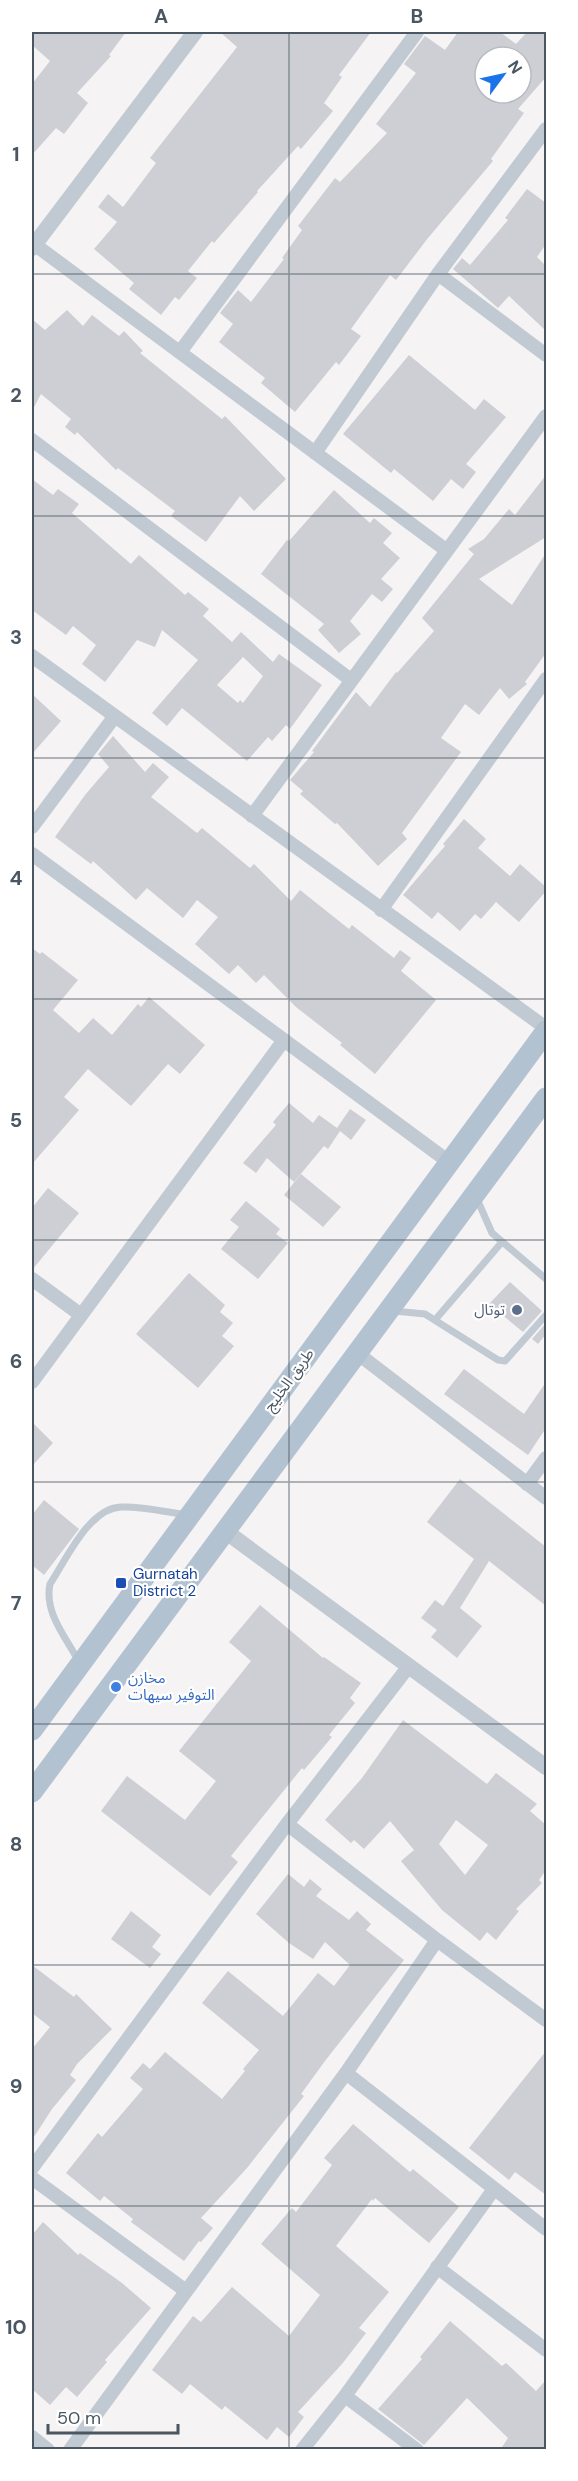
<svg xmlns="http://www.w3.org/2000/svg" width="578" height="2481" font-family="'DM Sans','Noto Sans Arabic',sans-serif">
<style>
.building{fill:#cdcfd5;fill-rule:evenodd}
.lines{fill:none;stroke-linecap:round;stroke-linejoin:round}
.service{stroke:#c1cad2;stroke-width:7}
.minor{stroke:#c1cad2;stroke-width:14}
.tertiary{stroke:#c1cad2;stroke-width:16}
.primary{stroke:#b3c2d1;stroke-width:21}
.grid{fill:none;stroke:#4a5661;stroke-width:1.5;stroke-opacity:0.55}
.service-dot{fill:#5c6f8a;stroke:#fff;stroke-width:2}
.transit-dot{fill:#1a4fb4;stroke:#fff;stroke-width:2}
.shop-dot{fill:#3f7fe0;stroke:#fff;stroke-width:2}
.labels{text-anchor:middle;stroke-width:4.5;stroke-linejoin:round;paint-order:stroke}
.service-label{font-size:15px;fill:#4e5e75;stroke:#fff;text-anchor:end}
.street-label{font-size:15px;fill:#4a5661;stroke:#fff}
.transit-label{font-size:15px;fill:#164399;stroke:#fff;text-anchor:start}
.shop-label{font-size:15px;fill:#366cbe;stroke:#fff;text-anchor:start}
.neatline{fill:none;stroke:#4a5661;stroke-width:2}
.grid-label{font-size:20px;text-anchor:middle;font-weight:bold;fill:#4a5661}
</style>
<rect width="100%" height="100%" fill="#f5f3f3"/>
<path class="building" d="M32,32H126L109,55L111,56L77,93L88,103L64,134L56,128L32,155V84L50,61L32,45Z
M220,32H371L339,75L342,77L324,103L333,111L301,149L298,146L257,191L258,192L214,243L212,241L188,271L197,278L179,300L175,297L161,315L129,289L134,283L94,249L117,222L98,207L108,194L123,207L156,163L150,158L237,47Z
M458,32H500L516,44L527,32H546V77L518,109L524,113L491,159L493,161L428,238L396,280L390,275L351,329L361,336L339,365L336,362L295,412L261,383L265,378L219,342L233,324L220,313L238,290L251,302L284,259L282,258L302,230L298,226L335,178L340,182L387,133L376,124L416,73L404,64L425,36L445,50ZM485,57H521V93H485V85L479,81L482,78L478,75L485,64Z
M527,189L546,203V244L537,257L546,266V331L509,296L498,308L453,269L462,258L470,265L508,220L505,218Z
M67,310L83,326L92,315L119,336L124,331L143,351L140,353L222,419L225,416L286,479L254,511L240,496L206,542L171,516L175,511L118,468L116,470L77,432L75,435L65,427L71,419L41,394L32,411V319L45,330Z
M409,355L475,410L484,399L506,417L466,464L476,472L463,489L451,479L433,501L394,469L391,473L343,434Z
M546,475V537L479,579L512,605L546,553V653L525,682L527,684L509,699L500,688L479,715L465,704L441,738L461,752L402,833L407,839L378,866L337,823L335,824L300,794L303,791L290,780L314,752L312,751L356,692L370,707L396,672L397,673L434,631L422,618L474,554L468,549L484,539L509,509L515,515Z
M32,479L53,495L58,489L79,504L72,513L131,564L139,555L185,595L188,592L209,609L203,616L232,642L241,632L273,662L279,654L322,685L290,729L286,725L272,741L268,737L247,761L182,708L167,726L152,713L198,660L162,630L155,647L137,640L105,682L82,664L96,645L73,626L66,635L32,610ZM243,657L263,676L243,703L240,700L238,703L217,685Z
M334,490L370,523L374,518L392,533L383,543L400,558L381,579L393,589L382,602L372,594L350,621L361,634L339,653L318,630L324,624L261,574L287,540L289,541Z
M32,694L61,721L32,754Z
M113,736L145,772L153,763L169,777L151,797L197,833L202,828L250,868L254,864L291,901L300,890L349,929L352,925L394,958L400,950L411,958L401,971L436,1000L375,1074L340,1045L342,1043L296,1007L264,975L256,983L238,965L229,974L195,944L218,917L197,900L183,918L147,888L136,900L93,861L91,864L55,837L85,795L109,767L98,754Z
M464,819L486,839L478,848L510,876L520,864L546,887V891L519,922L496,902L481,919L475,914L460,931L438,912L432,919L403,895L445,846L443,844Z
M32,948L40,954L42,952L78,980L53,1010L79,1033L93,1018L112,1035L138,1004L141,1007L149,997L205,1045L180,1074L168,1064L131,1106L88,1069L64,1097L79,1110L32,1164Z
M289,1103L313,1123L319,1115L337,1128L350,1109L366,1120L351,1140L340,1131L328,1149L324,1146L294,1182L267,1158L256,1173L243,1163L276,1125L273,1122Z
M301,1174L341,1207L323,1227L284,1195Z
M48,1188L79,1213L32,1270V1208Z
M246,1201L280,1229L276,1234L288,1243L258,1279L221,1249L239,1227L230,1220Z
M189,1273L225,1305L220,1312L233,1323L222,1336L234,1346L198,1388L136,1334Z
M510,1282L542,1311L523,1332L489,1304Z
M546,1323V1334L538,1344L532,1339Z
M464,1369L524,1414L546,1382V1428L528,1455L444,1394Z
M32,1422L53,1443L32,1466Z
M460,1479L546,1547V1606L489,1561L460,1608L482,1626L457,1658L431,1637L437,1630L421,1618L435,1600L443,1606L474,1559L427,1522Z
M44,1500L79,1529L44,1575L32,1565V1515Z
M260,1605L323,1658L324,1657L361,1683L350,1698L355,1703L329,1735L332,1737L304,1770L302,1768L231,1856L238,1862L210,1896L101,1811L127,1776L185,1820L216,1781L179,1751L251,1661L229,1642Z
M403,1720L487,1784L496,1773L537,1804L530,1811L546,1825V1870L539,1880L542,1883L516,1909L519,1911L496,1940L487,1932L480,1941L442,1910L401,1861L414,1850L390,1821L364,1849L354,1840L351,1843L325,1820L362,1778ZM456,1820L488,1845L465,1875L439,1844Z
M288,1874L304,1887L310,1879L322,1889L316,1896L349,1920L357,1911L371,1924L366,1930L404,1960L325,2061L301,2094L304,2096L273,2135L247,2168L201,2218L213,2228L201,2242L199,2241L184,2261L131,2222L133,2219L104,2196L100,2201L66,2173L98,2133L102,2137L143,2089L130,2078L143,2063L150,2069L165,2052L222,2099L245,2071L243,2069L259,2050L202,2003L228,1971L283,2016L318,1973L334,1986L350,1965L325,1942L313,1959L289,1943L256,1914Z
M131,1911L161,1935L152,1947L161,1954L150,1968L111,1939Z
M32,1965L74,1997L76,1994L112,2029L77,2064L70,2075L76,2080L52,2109L32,2140V2049L50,2027L32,2013Z
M546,2051V2195L515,2172L509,2180L469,2148Z
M353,2124L410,2172L413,2169L459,2207L429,2243L375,2198L373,2201L372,2199L336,2246L389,2292L359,2328L366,2333L342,2364L298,2412L304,2417L289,2437L277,2427L267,2440L225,2406L222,2410L190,2384L182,2394L152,2370L193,2316L201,2322L232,2287L289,2336L320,2295L261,2244L292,2208L296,2212L332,2165L324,2158Z
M43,2222L78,2255L80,2253L122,2283L151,2308L105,2360L107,2362L77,2397L66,2387L50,2405L32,2389V2235Z
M450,2321L502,2366L506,2363L536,2391L546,2380V2450H500L508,2438L467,2398L424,2445L378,2409L422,2359L420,2357Z"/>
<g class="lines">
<path class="service" d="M477,1199L492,1233L546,1279
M394,1311L425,1314L498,1360L505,1361L546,1315
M435,1320L502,1242
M78,1660C65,1636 44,1612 50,1584C66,1560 89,1508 121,1507C142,1506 166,1512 187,1515"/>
<path class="minor" d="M34,244L446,550
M438,274L546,355
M180,352L417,32
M32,440L351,680
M315,453L438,274L546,129
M32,656L546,1028
M252,816L546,416
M32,827L115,716
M32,854L449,1162
M381,910L546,679
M32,1279L81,1315
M357,1353L546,1498
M32,1382L284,1040
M527,1484L546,1458
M287,1824L437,1940L546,2020
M346,2073L546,2229
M32,2168L287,1824L409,1666
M32,2178L186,2291
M437,2267L546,2350
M345,2396L494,2189
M32,2437L48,2450
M70,2450L346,2073L437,1940
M302,2450L345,2396L417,2450"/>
<path class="tertiary" d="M32,248L195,32
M225,1531L546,1767"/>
<path class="primary" d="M32,1730L546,1031
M32,1792L546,1098"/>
</g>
<path class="grid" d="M289,32V2450M32,274H546M32,516H546M32,758H546M32,999H546M32,1240H546M32,1482H546M32,1724H546M32,1965H546M32,2206H546"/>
<circle class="service-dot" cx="517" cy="1310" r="6"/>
<rect class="transit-dot" x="115" y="1577" width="12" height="12" rx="3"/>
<circle class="shop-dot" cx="116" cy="1687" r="6"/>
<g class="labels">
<g class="service-label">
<text x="505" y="1315">توتال</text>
</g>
<g class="street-label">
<text transform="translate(289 1380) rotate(-54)" y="5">طريق الخليج</text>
</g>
<g class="transit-label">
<text x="133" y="1579">Gurnatah<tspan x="133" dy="17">District 2</tspan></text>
</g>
<g class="shop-label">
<text x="128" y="1683">مخازن<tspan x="128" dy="17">التوفير سيهات</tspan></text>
</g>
</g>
<rect width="578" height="2481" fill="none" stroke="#ffffff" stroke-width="66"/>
<g transform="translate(503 75) rotate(57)"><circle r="28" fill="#ffffff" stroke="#b7bbc0" stroke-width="1.5"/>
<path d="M0-4.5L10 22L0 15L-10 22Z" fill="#1a73e8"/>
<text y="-9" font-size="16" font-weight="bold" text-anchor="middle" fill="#4a5661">N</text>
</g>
<path d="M48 2424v9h130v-9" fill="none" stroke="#4a5661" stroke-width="3"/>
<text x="57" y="2424" font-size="18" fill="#4a5661" stroke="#ffffff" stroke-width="4.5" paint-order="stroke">50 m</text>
<rect x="33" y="33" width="512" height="2415" class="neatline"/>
<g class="grid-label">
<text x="161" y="23">A</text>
<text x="417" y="23">B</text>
<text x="16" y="161">1</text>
<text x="16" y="402">2</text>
<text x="16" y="644">3</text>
<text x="16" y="885">4</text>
<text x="16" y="1127">5</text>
<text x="16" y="1368">6</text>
<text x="16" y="1610">7</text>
<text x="16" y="1851">8</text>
<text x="16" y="2093">9</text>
<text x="16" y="2334">10</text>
</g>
</svg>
